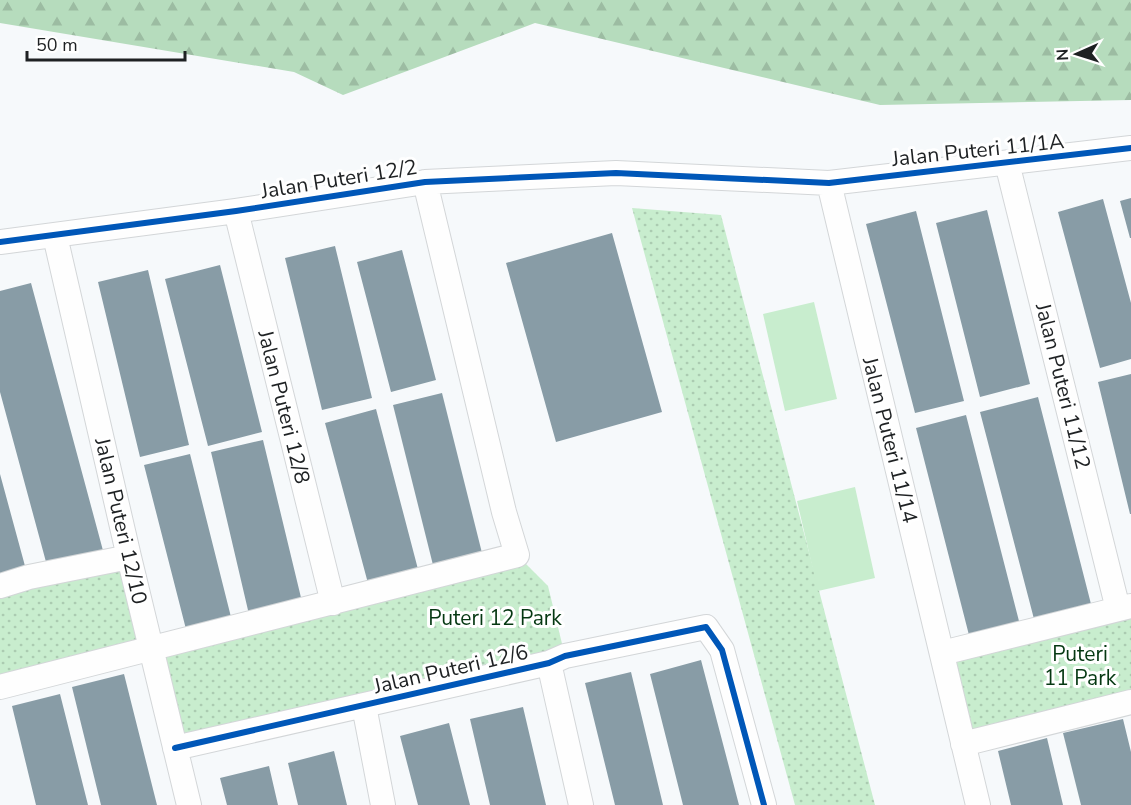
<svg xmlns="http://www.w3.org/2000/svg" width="1131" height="805" font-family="'Nunito Sans',sans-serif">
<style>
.grass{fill:url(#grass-dots)}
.forest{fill:url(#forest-firs)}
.pitch{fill:#c8edce}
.building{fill:#889ca6}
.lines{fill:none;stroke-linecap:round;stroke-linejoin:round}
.minor-casing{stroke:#d3d6d8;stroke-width:26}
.minor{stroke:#fefefe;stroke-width:24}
.cycleway-casing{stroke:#fff;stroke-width:10}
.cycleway{stroke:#0057b8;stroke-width:6}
.labels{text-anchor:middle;stroke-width:6;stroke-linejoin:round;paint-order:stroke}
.street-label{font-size:21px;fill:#1e2123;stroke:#fff}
.park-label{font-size:21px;fill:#053812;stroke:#fff}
</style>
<defs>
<pattern id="grass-dots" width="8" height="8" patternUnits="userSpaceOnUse" patternTransform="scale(1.5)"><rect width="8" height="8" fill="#c8edce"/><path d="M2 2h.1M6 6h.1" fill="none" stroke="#abcbb1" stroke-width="1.8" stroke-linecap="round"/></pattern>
<pattern id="forest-firs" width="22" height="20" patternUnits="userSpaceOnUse" patternTransform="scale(1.5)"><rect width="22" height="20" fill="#b6dcbd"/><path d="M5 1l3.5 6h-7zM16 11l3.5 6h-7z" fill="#9cbca2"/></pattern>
</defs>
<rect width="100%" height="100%" fill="#f6f9fb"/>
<path class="grass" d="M632,208L721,215L875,805H795Z
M517,555L548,586L565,656L175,748L151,647L0,687V589L129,557L151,647Z
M1131,606V702L963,744L942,653Z"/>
<path class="forest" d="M0,0H1131V100L880,105L535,23L343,95L294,72L0,23Z"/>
<path class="pitch" d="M814,302L837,399L785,411L763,314Z
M855,487L875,578L818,591L797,501Z"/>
<path class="building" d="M1131,198V238H1130L1120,201Z
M1103,199L1131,303V359L1100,368L1058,212Z
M987,210L1030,384L980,397L936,223Z
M916,211L964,401L915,413L866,224Z
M612,233L662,412L556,442L506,263Z
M335,246L372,398L322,410L285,258Z
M402,250L436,380L391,392L357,262Z
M220,265L262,432L208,446L165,279Z
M148,270L189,445L140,457L98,282Z
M31,283L105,558L49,573L0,392V291Z
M1131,374V514H1130L1098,382Z
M442,393L484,561L435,573L393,405Z
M1038,397L1091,604L1034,619L980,412Z
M376,409L419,573L369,587L325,423Z
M966,415L1020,625L970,639L916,428Z
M263,440L304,610L251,623L211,452Z
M190,454L233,625L188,637L144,465Z
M0,474L28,577L0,584Z
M701,660L739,805H683L650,674Z
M631,672L663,805H615L585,683Z
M124,674L157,805H101L72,687Z
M60,694L88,805H36L12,706Z
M523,707L546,805H490L470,719Z
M1123,719L1131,752V805H1081L1063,733Z
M449,723L470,805H418L400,736Z
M1047,738L1063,805H1011L998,751Z
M334,751L347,805H298L288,763Z
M269,766L278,805H227L220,778Z"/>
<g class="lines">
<defs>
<path id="minor" d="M1007,163L1118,609
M829,183L978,805
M236,211L333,603
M55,236L129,557L189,805
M0,242L236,211L425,182L616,173L829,183L1131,148
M0,586L29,577L129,557
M942,653L1131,606
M549,663L581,805
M0,687L517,555L504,512L425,182
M364,706L383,805
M963,744L1131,702
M175,748L549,663L565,656L706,627L722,650L764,805"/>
</defs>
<use href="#minor" class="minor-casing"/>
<use href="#minor" class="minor"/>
<defs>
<path id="cycleway" d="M0,242L236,211L425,182L616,173L829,183L1131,148
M175,748L549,663L565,656L706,627L722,650L764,805"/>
</defs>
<use href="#cycleway" class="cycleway-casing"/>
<use href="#cycleway" class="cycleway"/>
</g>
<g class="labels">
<g class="street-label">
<text transform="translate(978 150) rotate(-6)" y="7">Jalan Puteri 11/1A</text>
<text transform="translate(339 179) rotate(-9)" y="7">Jalan Puteri 12/2</text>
<text transform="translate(1063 386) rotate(76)" y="7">Jalan Puteri 11/12</text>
<text transform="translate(284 407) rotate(76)" y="7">Jalan Puteri 12/8</text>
<text transform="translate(890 440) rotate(76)" y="7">Jalan Puteri 11/14</text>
<text transform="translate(121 521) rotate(77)" y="7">Jalan Puteri 12/10</text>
<text transform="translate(451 669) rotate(-13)" y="7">Jalan Puteri 12/6</text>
</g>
<g class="park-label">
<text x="495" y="625">Puteri 12 Park</text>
<text x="1080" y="661">Puteri<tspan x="1080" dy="24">11 Park</tspan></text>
</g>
</g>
<g transform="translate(1077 54) rotate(267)" stroke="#ffffff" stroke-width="4.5" paint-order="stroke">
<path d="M0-4.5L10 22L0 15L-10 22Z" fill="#1e2123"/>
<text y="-9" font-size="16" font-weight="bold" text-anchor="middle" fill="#1e2123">N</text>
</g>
<path d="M27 51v9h158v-9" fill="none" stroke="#1e2123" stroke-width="3"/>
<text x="36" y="51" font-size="18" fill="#1e2123" stroke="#ffffff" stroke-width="4.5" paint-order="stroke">50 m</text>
</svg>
